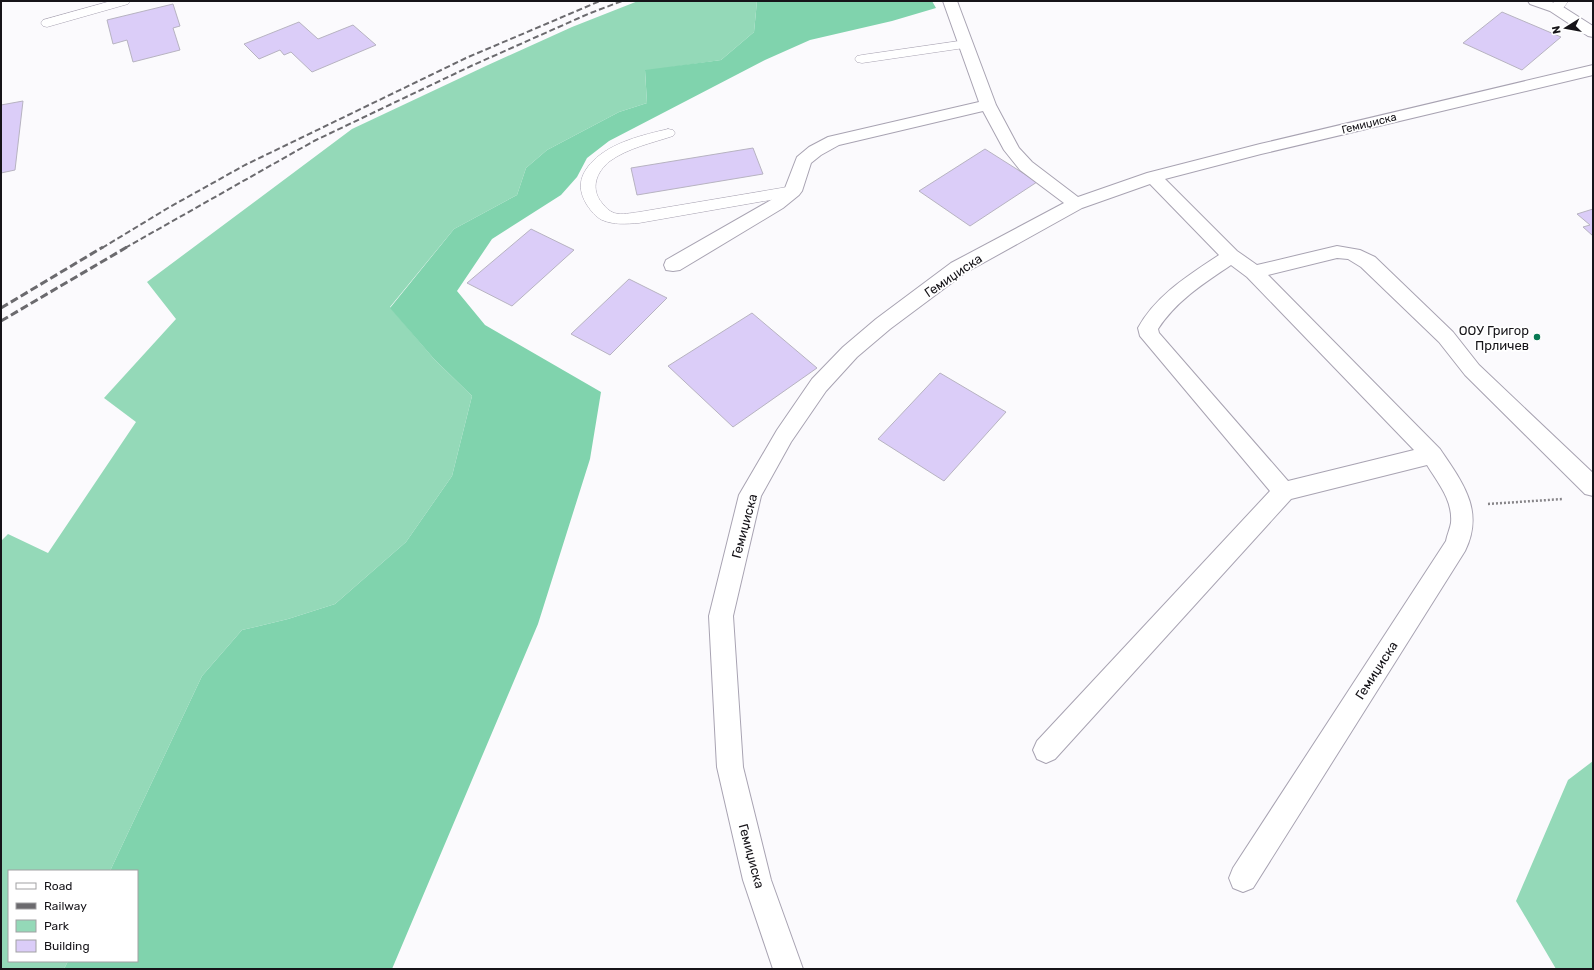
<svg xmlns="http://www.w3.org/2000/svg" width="1594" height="970" font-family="Rubik,sans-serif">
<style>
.green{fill:#94d9b8}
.forest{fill:#80d3ad}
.building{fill:#dbcdf8;stroke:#b7b3c1}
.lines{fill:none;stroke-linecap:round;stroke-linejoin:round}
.lane-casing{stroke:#a8a3b2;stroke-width:1}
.street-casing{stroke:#a8a3b2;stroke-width:2}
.path{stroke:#878589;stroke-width:2.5;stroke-dasharray:2 2;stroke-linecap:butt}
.lane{fill:#fff;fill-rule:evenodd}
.street{fill:#fff;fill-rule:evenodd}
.rail-far1{stroke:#6b6a6e;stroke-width:2;stroke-dasharray:6 3;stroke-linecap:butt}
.rail{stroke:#6b6a6e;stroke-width:3;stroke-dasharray:8 3.5;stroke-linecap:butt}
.poi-dot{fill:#087954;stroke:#fff;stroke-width:1.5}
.labels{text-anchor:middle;stroke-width:3.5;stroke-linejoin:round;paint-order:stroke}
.far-street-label{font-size:11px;fill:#161419;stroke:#fff}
.street-label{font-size:13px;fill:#161419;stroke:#fff}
.poi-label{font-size:13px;fill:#161419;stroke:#fff;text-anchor:end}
</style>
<rect width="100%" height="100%" fill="#fbfafd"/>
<path class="green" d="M638,1H757L754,32L721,60L645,71L647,103L619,112L547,150L526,168L517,195L454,229L390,307L434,359L472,396L452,476L406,542L335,604L288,619L242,630L202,676L110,871H9V961H68L64,969H1V541L8,534L48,553L136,422L104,398L176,319L147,282L352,129L488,65L572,27Z
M1593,761V969H1556L1516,901L1568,780Z"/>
<path class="forest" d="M757,1H932L936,8L892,21L810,40L765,60L609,141L587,158L577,177L561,195L492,239L457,291L485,325L601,392L590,459L538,624L392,969H64L68,961H137V871H110L202,676L242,630L288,619L335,604L406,542L452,476L472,396L434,359L390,308L454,229L517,195L526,168L547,150L619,112L647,103L645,70L721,60L754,32Z"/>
<path class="building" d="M173,4L180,26L173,28L180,50L133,62L127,40L113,44L107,20Z
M1502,12L1561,37L1522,70L1463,43Z
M299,22L318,39L353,25L376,45L312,72L291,52L284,55L280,50L259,59L244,44Z
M23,101L15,170L1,173V105Z
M753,148L763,174L637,195L631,168Z
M985,149L1037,182L970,226L919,191Z
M1593,209V236L1583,227L1590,225L1577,214Z
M531,229L574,250L512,306L467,283Z
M629,279L667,298L610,355L571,334Z
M752,313L817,368L733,427L668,366Z
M940,373L1006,412L944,481L878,439Z"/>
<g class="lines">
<defs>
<path id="lane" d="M111,1H130L128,4L47,27L43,26L41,23L43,20Z
M1555,1H1568C1564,8 1559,13 1551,11L1549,8Z
M966,40L971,41L972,44L971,47L862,63L857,62L855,59L857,56L862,55Z
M668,129L673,130L675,133L673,136C652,143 628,148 610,161C596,172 590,189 602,203C605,207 609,211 614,213C622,215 631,213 639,212L793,186L798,188L800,191L798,194L793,196L639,223C626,224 614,225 602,220C596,217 591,211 587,205C577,189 579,175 593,161C612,142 643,135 668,129Z"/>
<path id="street" d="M943,1H957L996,105L1019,148L1032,162L1078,197L1147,173L1260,144L1593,65V75L1261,154L1165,179L1237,251L1257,265L1337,246L1360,250L1375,257L1453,332L1479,365L1593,473V496L1585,494L1465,375L1439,342L1361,267L1348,259L1337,258L1268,275L1440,449C1462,482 1485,510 1465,551L1253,888L1243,892L1233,888L1229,878L1233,868L1446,541C1447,535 1450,529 1451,523C1453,500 1438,483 1427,465L1291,499L1055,759L1046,763L1037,759L1033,750L1037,741L1270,491L1140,336L1138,328C1156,295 1189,275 1219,255L1150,184L1082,208L965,273L890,329L857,357L826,391L791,442L761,496L733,616L743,767L771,880L803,969H773L743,880L717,767L709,616L739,495L777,430L812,379L843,347L876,319L951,263L1064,203L1020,170L1004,150L983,111L839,145L821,155L811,163L802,191L799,195L783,208L680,270L673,271L666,270L664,265L666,260L771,200L785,188L797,157L809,147L828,137L979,102ZM1231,265L1247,277L1414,450L1288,481L1159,333L1158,329C1176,301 1204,283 1231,265Z
M1528,1H1549L1560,5L1593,26V37L1588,36L1550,11L1530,4Z"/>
</defs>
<use href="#lane" class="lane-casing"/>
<use href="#street" class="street-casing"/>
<path class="path" d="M1488,504L1563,499"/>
<use href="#lane" class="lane"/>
<use href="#street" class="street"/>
<path class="rail-far1" d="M102,248L168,208L245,165L466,58L600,1
M125,248L314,141L471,66L588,14L622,1"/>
<path class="rail" d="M1,308L103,247
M1,321L127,247"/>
</g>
<circle class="poi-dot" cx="1537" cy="337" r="4"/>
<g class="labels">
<g class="far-street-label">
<text transform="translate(1369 123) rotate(-14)" y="4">Гемиџиска</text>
</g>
<g class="street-label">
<text transform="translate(953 275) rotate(-34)" y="5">Гемиџиска</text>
<text transform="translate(744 526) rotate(-75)" y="5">Гемиџиска</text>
<text transform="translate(1376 670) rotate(-57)" y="5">Гемиџиска</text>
<text transform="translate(752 856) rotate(75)" y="5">Гемиџиска</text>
</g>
<g class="poi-label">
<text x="1529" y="335">ООУ Григор<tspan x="1529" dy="15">Прличев</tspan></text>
</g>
</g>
<rect width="1594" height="970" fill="none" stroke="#161419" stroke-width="4"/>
<rect x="8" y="870" width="130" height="92" fill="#ffffff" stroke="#a2a1a3"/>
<rect x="16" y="883" width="20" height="6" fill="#ffffff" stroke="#a2a1a3"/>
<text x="44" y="890" font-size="12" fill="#161419">Road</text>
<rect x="16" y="903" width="20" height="6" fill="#6b6a6e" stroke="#a2a1a3"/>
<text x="44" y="910" font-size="12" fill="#161419">Railway</text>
<rect x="16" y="920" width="20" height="12" fill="#94d9b8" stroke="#a2a1a3"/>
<text x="44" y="930" font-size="12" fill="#161419">Park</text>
<rect x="16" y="940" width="20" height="12" fill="#dbcdf8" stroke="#a2a1a3"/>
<text x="44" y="950" font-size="12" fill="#161419">Building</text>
<g transform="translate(1566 28) rotate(259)" stroke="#ffffff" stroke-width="3" paint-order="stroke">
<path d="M0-3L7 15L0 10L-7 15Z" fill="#161419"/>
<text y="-6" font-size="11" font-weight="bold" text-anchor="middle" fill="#161419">N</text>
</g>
</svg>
